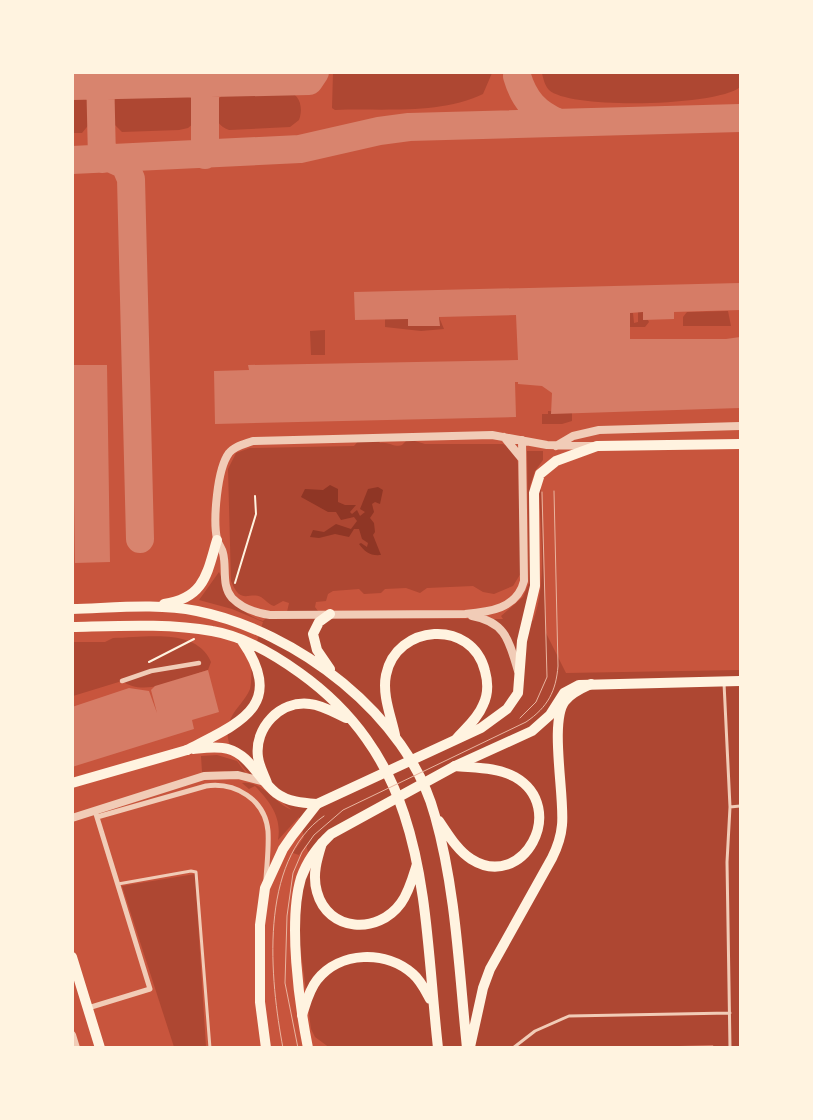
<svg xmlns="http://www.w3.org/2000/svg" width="813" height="1120" font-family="Overpass,sans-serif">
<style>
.green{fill:#ae4732}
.water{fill:#8f3625}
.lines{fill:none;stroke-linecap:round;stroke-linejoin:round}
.taxiway{stroke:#d8846e;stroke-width:28}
.building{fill:#d67c66}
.path{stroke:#fff3e0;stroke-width:2}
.service{stroke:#f1ccb7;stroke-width:3}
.pedestrian{stroke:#f1ccb7;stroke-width:4.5}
.minor{stroke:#f1ccb7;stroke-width:5}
.tertiary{stroke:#f1ccb7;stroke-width:8}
.primary{stroke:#fff3e0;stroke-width:10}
.trunk{stroke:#fff3e0;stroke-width:10}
.tram{stroke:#e9b49f;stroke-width:1}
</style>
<rect width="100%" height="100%" fill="#c8553d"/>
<path class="green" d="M333,73L492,72V73L483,94C440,115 382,108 335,110L332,108Z
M542,73H740V87C719,106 570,110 549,90C545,86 543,78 542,73Z
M285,90C299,93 304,106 299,120L290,127L229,130C216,125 212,115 216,102L224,93Z
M182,93L193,99L196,111L194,123L188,128L179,130L122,132L111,121V103L120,95Z
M73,94L83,96L90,103L91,122L82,133H73Z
M728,311L731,326H683V317L687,312Z
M638,312H643V320H648L649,322L645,327H630V313H633L634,323L638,322Z
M439,317L444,329L421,331L385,327V319H408V326H439Z
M325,330V355H311L310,331Z
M548,411L572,412V421L562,424H542V414H548Z
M360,439L378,440L380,443C387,441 396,448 402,445C404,443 406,441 408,439L425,444H503L510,448L517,458L518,465L521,573L513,586L494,594L483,592L473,586L427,588L420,593L406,588L385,589L381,593L364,594L359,589L333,591L328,594L326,601L316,602L315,607L321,615L319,618L503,619L501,616L523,597L529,583L527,451H543V460L535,471L530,486L533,571L530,620L533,621C548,581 540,531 539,489H541L546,633L566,673L740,670V1047L330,1048L315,1037L311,1029L300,945V893L308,852L306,845L299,855L293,853L304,837L299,817L278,840C282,817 270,802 255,786L249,789L242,783C262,780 275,804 292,810C269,792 213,754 231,718C236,707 245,701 250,689C252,681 251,671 252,663C254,649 259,635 263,622L232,609L199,600L219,572C230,594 237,613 263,621L267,617L287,612L289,603L283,601L274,606C268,604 266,600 261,597C249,591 241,606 231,581L228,469L236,453L250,448L354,446Z
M113,638C145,638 196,627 211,662L208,670C183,677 145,698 122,681L73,696L72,642H105Z
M217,755L237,761L248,776L225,771L202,772L201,756Z
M195,874L206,1047H174L122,886Z"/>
<path class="water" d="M330,485L338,489V502L345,505H356L350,512L352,514L357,510L360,516L365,512L360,509L368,489L378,487L383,490L380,504L375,502L372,504L374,512L370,518L374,523L375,532L373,535L381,555C370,556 365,552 359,544L361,543L367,547L368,543L362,539L359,529H354L349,537L335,534L319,538L310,537L313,530L324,532L336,524L351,529L357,521L354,517L341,520L336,512H328L301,497L305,489L323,490Z"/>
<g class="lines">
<path class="taxiway" d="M100,72L102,159
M205,72V155
M517,76C524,100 536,113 559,123
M72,86L309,81L315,72
M112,159L125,165L131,179L140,539
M72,160L300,149L379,131L409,127L740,118"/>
</g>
<path class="building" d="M740,283V310L674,312V319L643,320V312L630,313V339H726L740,337V408L551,414L552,393L542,386L518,384V382H515L516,417L215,424L214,371L249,370L248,365L518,360L516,315L439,317L440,326H408V319L355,320L354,292Z
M72,365H107L110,562L75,563Z
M208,670L219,712L192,720L194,729L72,767V707L129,688L149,691L157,713L151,690L155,686Z
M713,1045L714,1048H679V1046Z"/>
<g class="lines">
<path class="path" d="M235,583L256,514L255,496
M149,662L194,639"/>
<path class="service" d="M724,683L730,807L727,862L730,1048
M730,807L740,806
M118,884L191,871L196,872L210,1048
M513,1048L535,1031L569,1016L730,1013"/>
<path class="pedestrian" d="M122,681L151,671L199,663"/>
<path class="minor" d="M97,817L206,786C235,782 265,799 268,831C269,847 267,863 266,879
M88,1008L150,989L96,814"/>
<path class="tertiary" d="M504,437L522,459
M522,440L524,581C517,609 489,612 465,614L270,615C256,613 242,608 232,598C221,585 227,568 223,553C222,548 218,544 217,539C213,520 217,469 229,453C234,446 245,444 253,441L492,435L547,445L592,446
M556,446L573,436L599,430L740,426
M472,616C506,622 509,641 518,671
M72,818L204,776L238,775L265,782
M72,1035L76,1048"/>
<path class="primary" d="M72,783L187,750
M72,957L100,1048
M266,1048L260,1002V925L265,888L283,849L292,836L317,804L481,728L507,709L518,693L522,641L535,586L534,493L540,474L556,461L597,446L740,444
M308,1048C299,1003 288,921 301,878C307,861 318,846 331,834L455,766L532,731L550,715L564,693L579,685L740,681"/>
<path class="trunk" d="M164,604C205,598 207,573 217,540
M72,609C113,608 157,603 197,611C296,631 408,715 435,816C456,890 459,971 467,1048
M72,627C117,626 169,623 212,631C243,636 275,655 300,673C431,767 422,904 438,1048
M330,669L317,650L313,634L319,622L330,614
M395,735C391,716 382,695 386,675C396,624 472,618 485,671C488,682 488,695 483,705C478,718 466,728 457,738
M193,749C204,748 217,746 228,749C250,755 259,780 276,793C288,802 303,803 317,804
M187,750C239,723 287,706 242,641
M267,783C264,775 259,766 258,757C254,728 280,700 310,704C322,705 335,713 346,718
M439,821C448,834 457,850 471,859C523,892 569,808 515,777C497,767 474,768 455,766
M322,843C317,859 312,875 317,892C328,932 378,935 401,903C409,892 413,877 417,864
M302,1015C306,1003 309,990 317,980C340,951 386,950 413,974C421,981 425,990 430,999
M470,1047L483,988L490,969L552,858C557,848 561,837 562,825C565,797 549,721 565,701C571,693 582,688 591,684"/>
<path class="tram" d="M520,718L536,702L547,677L542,492
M283,1048C270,980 258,861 324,816
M298,1048L285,983L287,916L293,873L302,852L314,835L343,810L526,722C548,707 556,691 558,666L554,491"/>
</g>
<rect width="813" height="1120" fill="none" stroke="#fff3e0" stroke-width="148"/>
</svg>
